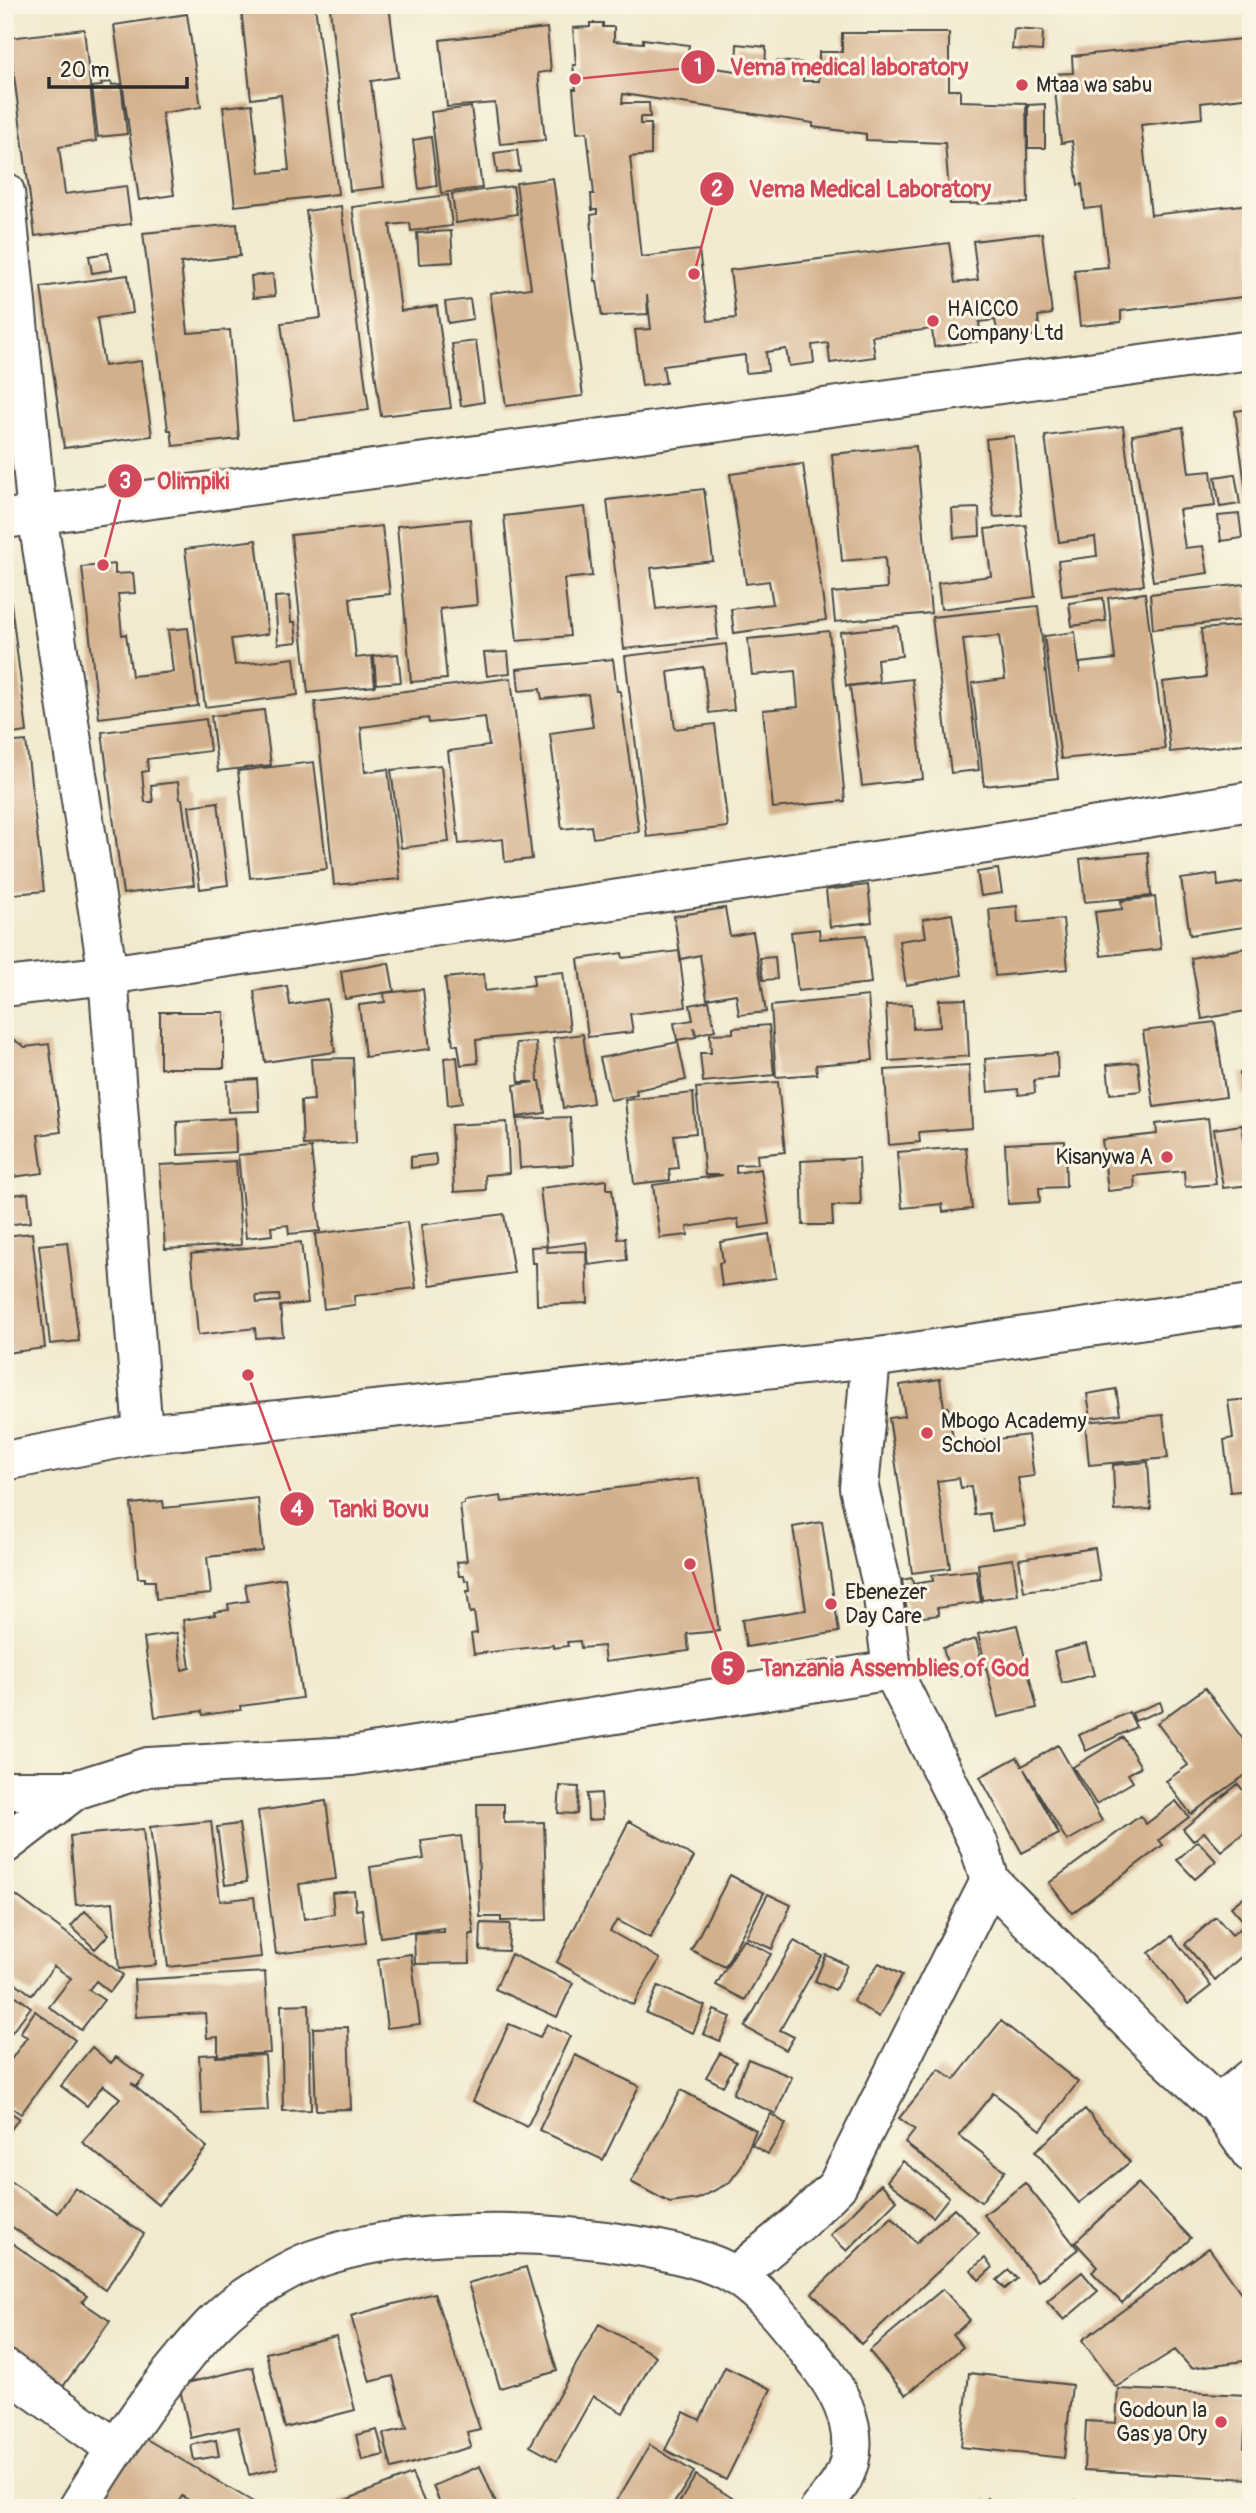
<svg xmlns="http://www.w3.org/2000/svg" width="1256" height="2513" font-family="Pangolin,sans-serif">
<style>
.building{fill:#d3b08c;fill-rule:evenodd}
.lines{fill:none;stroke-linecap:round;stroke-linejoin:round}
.minor-casing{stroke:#494844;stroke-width:42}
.tertiary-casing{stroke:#494844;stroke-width:42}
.minor{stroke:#fff;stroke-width:38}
.tertiary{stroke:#fff;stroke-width:38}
.poi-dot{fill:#d1495b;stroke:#fcf5e5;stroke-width:2.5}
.labels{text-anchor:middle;stroke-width:6;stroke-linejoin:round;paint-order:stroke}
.poi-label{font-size:21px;fill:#2b2b2b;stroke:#fcf5e5;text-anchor:start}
.leader{fill:none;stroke:#d1495b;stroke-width:2.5}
.callout-dot{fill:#d1495b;stroke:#fcf5e5;stroke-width:2.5}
.mark-label{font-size:21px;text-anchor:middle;font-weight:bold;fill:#fff}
.callout-label{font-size:23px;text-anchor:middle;font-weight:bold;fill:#d1495b;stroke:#fcf5e5;stroke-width:6;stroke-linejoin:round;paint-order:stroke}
</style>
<rect width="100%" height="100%" fill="#fcf5e5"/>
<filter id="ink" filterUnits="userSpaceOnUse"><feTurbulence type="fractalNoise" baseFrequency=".0143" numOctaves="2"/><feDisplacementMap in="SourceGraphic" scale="14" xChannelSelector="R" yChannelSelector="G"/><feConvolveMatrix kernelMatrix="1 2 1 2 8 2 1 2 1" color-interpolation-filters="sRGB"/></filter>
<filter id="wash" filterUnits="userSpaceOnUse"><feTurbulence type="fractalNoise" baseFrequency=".00686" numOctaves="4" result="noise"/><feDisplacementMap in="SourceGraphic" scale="28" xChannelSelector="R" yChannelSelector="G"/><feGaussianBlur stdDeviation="1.57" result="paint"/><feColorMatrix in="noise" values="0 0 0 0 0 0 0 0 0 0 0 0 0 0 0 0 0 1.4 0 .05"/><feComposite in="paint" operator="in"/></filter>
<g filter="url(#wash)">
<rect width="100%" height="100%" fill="#f1eacf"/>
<g id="blocks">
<path class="building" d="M265,5H315L338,194L235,206L223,107L252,104L260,173L289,170L281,95L251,99L241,8Z
M354,5H389L398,77L371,81L384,187L350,191L330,8Z
M187,14L201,107L162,113L174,195L139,200L114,25Z
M590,23H603V27H614V41L643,43V39L689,45L686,64L736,71L737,44L766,47L765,73H777V61L803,63V81H819V52H842V33H949V90H960V101L1026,103L1028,203L950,204L945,143L866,140V134L813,127V123L623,94L622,103H649L650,117H640V124H651V155L630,157L641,257L699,250L708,321L736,318L730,270L949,243L955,283L978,280L973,241L1042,233L1052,314L1038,316L1040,335L999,340L995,320L979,322L981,341L934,347L932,329L872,336L875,357L830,363L828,343L812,345L814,363L789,366L786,349L766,352L768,371L746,373L745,355L663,366L666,383L642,386L635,330L651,329L647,295L648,314L602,316L597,281H595L591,215L597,214V210H592L591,194H594L587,132L577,133L573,89H576L573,65H576L573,28L590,27Z
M547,28L551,71L538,73L545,140L500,144L495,103L447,107L440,40Z
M84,29L96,141L59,147L65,194L126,186L131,224L35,236L9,38Z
M1014,29L1043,31L1042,51L1012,49Z
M1251,38V97L1201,103L1202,118L1141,125L1151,215L1251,204V296L1121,311V322L1080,326L1074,270L1108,267L1101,207L1085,209L1082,184L1078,185L1072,141L1061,143L1053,74L1073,73L1072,56Z
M111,82L112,85L121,84L127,134L98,137L92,87L102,86L101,83Z
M1045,104V148H1028V105Z
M471,107L482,188L441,193L431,112Z
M431,137L437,186L419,189L413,140Z
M517,150L520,171L497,173L494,153Z
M553,178L583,396L506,406L490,293L531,288L516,183Z
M513,186L517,214L456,223L452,194Z
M448,195L452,226L411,231L410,223L390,225L401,311L437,306L451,408L381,416L352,207Z
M341,206L369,410L294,420L281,323L321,318L306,211Z
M237,224L240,256L181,263L188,333L230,330L239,439L173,446L171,430H168L143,233Z
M451,231L453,262L419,264L417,233Z
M108,253L112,270L92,273L89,256Z
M273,274L275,296L253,298L251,276Z
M128,275L133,313L97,318L104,366L141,361L152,436L64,448L41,287Z
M470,299L473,319L448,323L445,302Z
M476,341L484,402L461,406L452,344Z
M1251,409V515H1249L1235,411Z
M1123,426L1144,585L1062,596L1058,561L1097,556L1095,537L1059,542L1045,436Z
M1183,427L1189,473L1211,471L1215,506L1179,510L1185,548L1203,546L1208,573L1153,581L1132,435Z
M1014,436L1022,515L994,517L986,439Z
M916,446L931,613L835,622L832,593L887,588L885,557L842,561L832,454Z
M803,464L826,620L734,633L731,609L773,604L769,581L746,584L730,474Z
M1235,474L1240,504L1220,507L1215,477Z
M704,489L713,561L651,568L656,609L714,603L718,639L624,649L607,500Z
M585,507L592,576L564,579L570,636L517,641L504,516Z
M979,508L980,536L954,538L952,509Z
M1239,514L1242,538L1221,541L1218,516Z
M470,519L477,605L440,609L447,679L411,682L397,526Z
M1026,525L1035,597L941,609L938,583L991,576L985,529Z
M382,526L390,594L350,598L356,658L372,656L375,686L308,693L291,535Z
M256,540L268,634L231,639L235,665L294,658L298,695L205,707L185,549Z
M115,564V574L133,573L135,593L118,594L122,635L126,634L132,676L173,672L168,630L188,628L198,706L99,718L82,567Z
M5,579H8L27,732L5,735Z
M1245,584L1249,619L1153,629L1150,594Z
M1145,593L1165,749L1061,759L1044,636L1075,632L1080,673V663L1115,659L1108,598Z
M289,596L291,622H295L297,642L278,644L275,597Z
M1103,598L1106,621L1072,626L1069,603Z
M1038,606L1058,778L984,786L972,683L1005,679L999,636L963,639L979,770L951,773L932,617Z
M1251,625V743L1170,752L1163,682L1206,677L1201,629Z
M898,626L902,656L877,659L879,682L846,686L840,632Z
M829,631L845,801L773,808L763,710L798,707L795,671L752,675L748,639Z
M726,644L734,710L709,713L703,667L668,672L675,729L715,724L728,827L647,837L625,656Z
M508,652L510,673L487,676L484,653Z
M398,654L401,682L376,684L374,656Z
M613,659L617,691H620L639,832L593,838L591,826L562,829L550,733L593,727L588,694L542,699L540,689L519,691L517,669Z
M511,678L532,859L505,862L503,839L459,844L448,751L489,746L485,717L429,723L428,718L361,727L365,772L388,769L400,879L334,885L315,702Z
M912,679L923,779L862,786L850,686Z
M264,710L271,765L218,771L211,716Z
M206,719L210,751L147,759L148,771L142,772L145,802H153L151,785L178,782L180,799H182L194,885L123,894L102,732Z
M26,741L44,891L5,895V743Z
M314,762L327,869L250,878L238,771Z
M441,765L449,842L401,848L391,770Z
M218,802L228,885L200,889L189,806Z
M1148,852L1151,896L1085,902L1080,859Z
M998,869L1002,893L981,896L977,872Z
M1217,874L1218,886L1251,881V926L1190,935L1181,879Z
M868,885L872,922L830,927L826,890Z
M1155,897L1161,949L1101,956L1095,912L1122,909L1121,901Z
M1017,906L1018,923L1063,919L1068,969L995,976L989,909Z
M725,908L730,936L753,932L766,1012L739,1015L736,994L707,999L700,955L681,959L674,916Z
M952,914L962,975L906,985L899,941L926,937L923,919Z
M819,929L820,939L866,935L871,983L798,991L791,932Z
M1251,947V1010L1202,1019L1191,958Z
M679,951L686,1007L630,1014L633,1032L588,1037L578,959L622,953L623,958Z
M775,957L777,979L763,980L760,958Z
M389,963L394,991L345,999L341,971Z
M563,972L570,1030L476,1040L478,1063L461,1065L458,1045H453L445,978L484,974L485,991L534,985L533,975Z
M287,986L290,1005L327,999L335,1052L265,1062L254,991Z
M423,989L430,1049L365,1057L359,1005L385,1002L384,993Z
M868,996L873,1060L816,1065L817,1074L776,1077L771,1006Z
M966,999L969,1056L889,1061L886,1005L912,1004L913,1029L940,1027L939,1000Z
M709,1001L715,1030L696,1035L694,1027L696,1037L677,1040L674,1023L693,1020L690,1005Z
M160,1012H224V1068H160Z
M1215,1022L1226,1097L1154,1107L1143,1031Z
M769,1025L774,1075L703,1082L700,1053H711L710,1034L733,1033V1028Z
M5,1034L25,1047L49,1044L61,1132L38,1135L43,1173L5,1178V1152L10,1151L5,1122Z
M583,1034L593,1103L563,1108L553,1038Z
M536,1042L538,1081H540L545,1113L517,1117L514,1085L534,1082H519L516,1043Z
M678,1042L686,1080L636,1090L637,1095L610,1100L600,1058Z
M1057,1053L1058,1078L1034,1080L1035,1093L1019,1095L1018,1089L988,1092L985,1059Z
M457,1057L462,1103L448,1105L444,1058Z
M353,1058L356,1143L303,1145L301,1101L314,1100L311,1059Z
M1138,1062L1141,1091L1110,1094L1107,1065Z
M969,1065L972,1128L919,1132L920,1142L889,1145L885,1070Z
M1240,1073H1251V1094L1241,1095Z
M257,1079L259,1111L228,1112L227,1081Z
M778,1082L785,1152L757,1155L758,1164L736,1165V1173L761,1169L769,1224L739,1228L738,1219L687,1227L688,1235L660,1238L653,1185L723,1175H705L696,1088Z
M693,1093L696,1133L674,1135L678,1168L669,1169L670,1180L634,1184L625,1100Z
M1251,1100V1142H1249L1244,1101Z
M570,1117L573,1165L520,1168L517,1119Z
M235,1118L236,1152L178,1155L177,1122Z
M1208,1118L1216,1184L1185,1187L1184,1171L1134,1176L1135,1188L1108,1191L1102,1140L1157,1134L1156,1124Z
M507,1122L509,1173L485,1175L486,1190L454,1192L451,1125Z
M1242,1125L1251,1185L1223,1188L1214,1129Z
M1065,1141L1066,1187L1039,1188L1040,1202L1008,1204L1005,1144Z
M966,1147L972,1209L943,1212L942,1204L902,1208L897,1152Z
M311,1148L320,1231L289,1234L288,1225L271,1227L272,1235L246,1238L238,1155Z
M435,1154L437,1165L411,1168V1157Z
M859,1158L861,1205L832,1206L833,1225H803L801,1161Z
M236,1161L241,1245L165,1249L160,1165Z
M607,1180V1189H612L618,1239L625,1238L627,1260L589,1265L586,1242L547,1247L540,1188Z
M28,1193L31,1222L5,1225V1196Z
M504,1214L514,1273L430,1285L421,1225Z
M407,1222L416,1288L354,1296L355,1305L324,1309L315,1234Z
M32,1233L45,1348L5,1353V1236Z
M769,1234L776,1278L722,1286L719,1263L723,1262L720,1242Z
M67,1242L79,1341L50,1344L39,1245Z
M301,1242L308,1303L280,1306L283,1336L256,1338L255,1328L198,1335L191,1254ZM279,1295L280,1301L257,1303L256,1296Z
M546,1246L547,1252L586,1251L588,1303L537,1305L536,1263H532L531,1247Z
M940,1379L944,1407H948L954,1445L1028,1435L1034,1476L1018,1478L1025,1526L992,1531L989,1513L975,1515L971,1486L961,1488L959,1478L937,1481L950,1568L912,1573L889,1418L905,1416L900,1385Z
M1116,1389L1120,1414L1091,1418L1087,1394Z
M1251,1399V1490L1230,1492L1224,1440L1233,1438L1228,1401Z
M1163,1415L1168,1458L1089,1465L1085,1422Z
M1148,1462L1151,1509L1115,1511L1113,1465Z
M699,1478L719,1631L687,1634L689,1651L605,1662L603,1646L581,1648L580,1641L567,1642L568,1646L553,1648V1645L474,1654L471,1634L477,1633L474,1612L470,1613L467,1591H470L469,1580L465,1581L464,1576H459L457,1562L467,1561L460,1505L464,1504V1501L501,1496L502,1502Z
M258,1498L263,1551L207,1557L211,1594L156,1599L155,1581H145V1578H138L131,1504L163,1501L164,1508Z
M822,1522L839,1632L746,1647L742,1620L806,1610L793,1527Z
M1095,1548L1100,1581L1024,1591L1019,1559Z
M1013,1559L1018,1595L982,1600L978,1564Z
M976,1570L981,1602L937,1608L939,1615L908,1619L902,1580L912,1578L913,1584L933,1581L932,1575Z
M285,1578L302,1698L240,1706L241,1710L203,1715L202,1711L155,1717L144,1638L177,1633L182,1670L190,1668L183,1620L215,1615L214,1612L229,1610L228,1604L248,1601L245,1584Z
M1017,1625L1037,1708L998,1717L978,1634Z
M976,1639L984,1669L951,1678L943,1648Z
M1086,1644L1094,1675L1062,1683L1054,1652Z
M1205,1688L1251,1750V1771L1191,1814L1166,1781L1188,1765L1157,1723Z
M1160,1702L1163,1710L1135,1721L1132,1713Z
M1129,1712L1136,1727L1086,1751L1079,1735Z
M1123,1737L1141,1767L1128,1774L1133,1782L1096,1804L1073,1767Z
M1058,1745L1102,1821L1067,1841L1024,1769L1059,1834L1022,1853L980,1777L1017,1757L1022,1766Z
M1238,1784L1251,1800V1827L1221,1851L1204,1832L1193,1841L1183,1829Z
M560,1786L579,1787L577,1814L558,1813Z
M601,1793L603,1819L588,1820L587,1794Z
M326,1801L336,1879L299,1884L304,1919L334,1914L332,1893L354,1891L356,1910L362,1909L366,1943L276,1954L258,1811Z
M1176,1801L1189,1817L1159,1840L1163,1845L1072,1913L1049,1883L1140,1816L1146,1824Z
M477,1804H504V1823L544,1822L547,1920L501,1921V1917H480Z
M211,1821L220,1901L254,1897L261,1957L168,1967L150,1827Z
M629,1821L694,1857L650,1938L617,1920L610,1931L660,1959L633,2005L557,1962Z
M239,1824L247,1882L225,1885L217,1827Z
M143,1829L156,1965L119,1969L113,1902L76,1905L70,1836Z
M461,1836L474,1934H469L470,1963L415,1964L414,1933L444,1932V1928L380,1937L370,1867L424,1859L421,1841Z
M1198,1841L1216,1861L1195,1879L1177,1860Z
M730,1875L764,1893L725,1967L691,1950Z
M10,1891L123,1975L110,1992L96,1981L89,1990L104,2000L81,2030L49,2007L71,1978L54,1966L32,1995L5,1975V1897Z
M1251,1891V1948L1215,1980L1185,1944L1216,1917L1232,1935L1246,1924L1231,1907Z
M768,1894L791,1905L772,1949L746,1937Z
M85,1911L109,1934L95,1949L71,1926Z
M481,1923L510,1924L508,1951L480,1950Z
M1172,1936L1211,1986L1188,2004L1149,1953Z
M743,1939L771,1954L745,2000L716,1985Z
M794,1941L822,1956L780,2030L794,2037L786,2050L745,2027Z
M411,1954L420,2024L387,2028L378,1959Z
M511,1954L573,1983L557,2017L495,1989Z
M826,1955L847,1965L835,1990L815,1981Z
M879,1963L902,1975L879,2017L853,2001Z
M265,1972L270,2053L218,2056V2037L207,2038L205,2013L136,2017L134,1980Z
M658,1986L705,2006L693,2033L646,2013Z
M5,1988L31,2007L5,2041Z
M309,2004L311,2110L283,2111L281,2005Z
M714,2010L731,2017L720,2041L703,2034Z
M35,2011L75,2040L21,2114L5,2103V2068L27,2037L20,2033Z
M1001,2021L1078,2082L1041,2130L993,2093L959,2135L1005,2171L981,2202L905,2143L915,2130L899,2118L939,2069L954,2080Z
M509,2024L540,2037L547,2024L570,2036L527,2127L473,2101Z
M348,2027L351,2109L316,2110L313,2028Z
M92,2047L111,2063L116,2057L144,2077L137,2086L131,2083L207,2147L158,2205L82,2142L120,2098L103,2085L87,2106L61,2086Z
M720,2053L736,2062L723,2086L706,2077Z
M216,2054V2057L265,2055L268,2111L202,2114L199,2055Z
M575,2055L639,2086L603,2160L539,2130Z
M748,2059L792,2077L776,2114L733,2094Z
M681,2090L756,2130L741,2167L729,2183L698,2199L670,2203L631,2182Z
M5,2109L19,2118L5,2138Z
M1085,2109L1130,2162L1079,2203L1035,2151Z
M771,2114L786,2124L768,2154L752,2145Z
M903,2161L949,2197L933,2217L887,2181Z
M5,2178L58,2213L75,2188L144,2234L105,2290L5,2222Z
M1025,2183L1078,2249L1038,2281L984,2215Z
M1138,2183L1191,2238L1122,2303L1092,2272L1098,2267L1075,2242Z
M881,2184L897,2200L847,2251L830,2235Z
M954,2208L979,2233L861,2344L812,2293L892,2217L916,2243Z
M5,2238L87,2296L82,2302L110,2321L59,2392L5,2354V2278L9,2273L5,2271Z
M1209,2248L1251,2307V2360L1191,2368L1175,2350L1116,2387L1082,2340Z
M985,2258L992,2268L979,2280L971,2270Z
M526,2267L557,2371L500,2388L468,2283Z
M1009,2270L1017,2279L1005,2289L997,2280Z
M1082,2272L1098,2291L1064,2320L1047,2301Z
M943,2289L970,2320L953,2335L963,2347L906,2395L869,2351Z
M434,2293L480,2429L467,2432L471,2447L392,2469L383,2434L407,2428L393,2376L370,2382L351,2316Z
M599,2324L656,2356L623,2413L593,2396L557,2461L530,2446Z
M336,2336L355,2410L285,2428L266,2353Z
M253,2367L278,2468L249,2475L238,2427L191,2438L179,2385Z
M725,2367L771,2389L726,2480L665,2450L684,2412L700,2420Z
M969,2373L1072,2385L1064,2458L961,2447Z
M1118,2389L1247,2395L1244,2448L1251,2449V2479L1084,2470L1086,2421L1116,2423Z
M377,2430L384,2455L362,2460L356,2435Z
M136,2433L255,2503L252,2508H191L194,2503L182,2496L175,2508H103L95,2503Z
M216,2440L219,2456L194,2460L191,2445Z
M650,2445L694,2472L671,2508H626L616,2502Z
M480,2466L498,2508H442L433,2486Z
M412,2474L427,2508H325Z
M696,2475L740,2503L737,2508H676Z
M987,2498L995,2508H975Z
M1075,2500L1121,2506V2508H1073Z"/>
</g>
</g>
<g filter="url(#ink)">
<use href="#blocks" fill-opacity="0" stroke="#494844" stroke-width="2"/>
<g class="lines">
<defs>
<path id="minor" d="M5,192L37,514L108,975L143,1434
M5,519L1251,350
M5,987L108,975L949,850L1251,801
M871,1358L859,1488L881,1581L892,1670L979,1845L990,1881L1155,2047L1218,2105L1251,2153
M5,1790H75L148,1767L352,1756L892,1670
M5,1844L75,1790
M1218,2105L1251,2078
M735,2276L801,2221L837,2186L990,1881
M5,2369L115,2448
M78,2508C111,2455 145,2403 185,2356C201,2337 218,2317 238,2302C256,2289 291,2268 312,2260C407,2226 546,2229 644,2247C675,2253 709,2260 736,2276C769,2297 795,2334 819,2365C844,2398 863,2439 843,2478C838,2489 827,2499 820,2508"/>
<path id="tertiary" d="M5,1461L143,1434L871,1358L1251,1304"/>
</defs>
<use href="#minor" class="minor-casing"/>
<use href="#tertiary" class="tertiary-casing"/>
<use href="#minor" class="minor"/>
<use href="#tertiary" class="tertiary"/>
</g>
</g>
<g class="poi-dot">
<circle cx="1022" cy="85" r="7"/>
<circle cx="933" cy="321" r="7"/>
<circle cx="1167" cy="1157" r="7"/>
<circle cx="927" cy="1433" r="7"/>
<circle cx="831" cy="1604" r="7"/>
<circle cx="1221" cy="2422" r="7"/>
</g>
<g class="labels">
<g class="poi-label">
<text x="1036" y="92">Mtaa wa sabu</text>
<text x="947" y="316">HAICCO<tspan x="947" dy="24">Company Ltd</tspan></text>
<text x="1153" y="1164" text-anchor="end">Kisanywa A</text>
<text x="941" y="1428">Mbogo Academy<tspan x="941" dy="24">School</tspan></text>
<text x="845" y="1599">Ebenezer<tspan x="845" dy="24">Day Care</tspan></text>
<text x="1207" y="2417" text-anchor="end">Godoun la<tspan x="1207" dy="24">Gas ya Ory</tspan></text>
</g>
</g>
<path class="leader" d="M575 79L698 67M694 274L717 189M103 565L125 481M248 1375L297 1509M690 1564L728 1668"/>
<g class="callout-dot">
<circle cx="575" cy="79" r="7"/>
<circle cx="694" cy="274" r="7"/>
<circle cx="103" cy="565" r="7"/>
<circle cx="248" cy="1375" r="7"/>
<circle cx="690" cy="1564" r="7"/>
<circle cx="698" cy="67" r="18"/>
<circle cx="717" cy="189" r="18"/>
<circle cx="125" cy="481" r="18"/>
<circle cx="297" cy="1509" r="18"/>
<circle cx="728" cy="1668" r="18"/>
</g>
<g class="mark-label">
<text x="698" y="74">1</text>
<text x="717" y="196">2</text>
<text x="125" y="488">3</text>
<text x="297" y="1516">4</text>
<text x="728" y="1675">5</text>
</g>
<g class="callout-label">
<text x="849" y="75">Vema medical laboratory</text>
<text x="870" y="197">Vema Medical Laboratory</text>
<text x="193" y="489">Olimpiki</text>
<text x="379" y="1517">Tanki Bovu</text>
<text x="895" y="1676">Tanzania Assemblies of God</text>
</g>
<rect width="1256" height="2513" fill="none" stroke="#fcf5e5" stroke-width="28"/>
<path d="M49 77v10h138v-10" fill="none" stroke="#2b2b2b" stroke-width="3.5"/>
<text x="60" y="77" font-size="21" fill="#2b2b2b" stroke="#fcf5e5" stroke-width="5" paint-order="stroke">20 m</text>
</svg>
